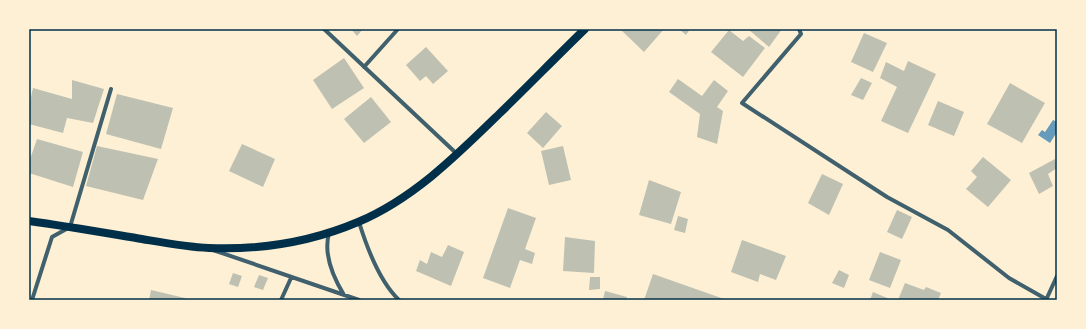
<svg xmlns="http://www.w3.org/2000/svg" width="1086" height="329" font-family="Jost,sans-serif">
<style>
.water{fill:#669bbc}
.building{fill:#bec0b2}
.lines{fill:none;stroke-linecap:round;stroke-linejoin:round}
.minor{stroke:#3f606c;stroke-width:4}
.secondary{stroke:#003049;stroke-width:8}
.neatline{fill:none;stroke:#003049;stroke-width:1.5}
</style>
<rect width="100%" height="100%" fill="#fdf0d5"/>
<path class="water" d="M1053,120L1057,122V132L1050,143L1038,135L1042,130L1045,132Z"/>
<path class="building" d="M351,29H363L357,36Z
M620,29H664L644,52Z
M679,29H690L686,35Z
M748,29H782L769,47Z
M729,30L743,41L749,36L765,48L743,77L711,52Z
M864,33L887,43L873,72L851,62Z
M426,47L448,71L433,84L426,76L420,81L406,65Z
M344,58L364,88L332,109L313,80Z
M908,61L936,74L908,133L881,121L897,87L880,78L886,62L904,71Z
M861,78L872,83L863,100L851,95Z
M678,79L702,96L714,80L728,91L717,107L723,111L717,144L697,137L700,114L669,92Z
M72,80L104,89L93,123L67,118L63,133L29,124V105L33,88L72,99Z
M1010,83L1045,103L1022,143L987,124Z
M117,94L173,108L161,149L106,134Z
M371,97L391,122L364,143L344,119Z
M938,101L964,112L954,136L928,125Z
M546,112L562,126L543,148L527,133Z
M37,139L83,152L73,187L29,173V162Z
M242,144L275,159L263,187L229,171Z
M97,146L158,159L143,200L86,186Z
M563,146L571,180L549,185L541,151Z
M983,157L1011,180L988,207L966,189L977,177L971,171Z
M1055,159L1057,168L1048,174L1053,186L1039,194L1029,173Z
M822,174L843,184L829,215L808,203Z
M649,180L681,192L671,224L639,215Z
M508,208L536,218L525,249L535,253L532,264L520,260L510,288L483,278Z
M897,210L912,217L902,239L887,232Z
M678,216L688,219L685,233L674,230Z
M565,237L595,241L594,273L563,271Z
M742,240L786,256L776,280L760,274L758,282L731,272Z
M448,245L464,252L451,286L416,271L420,260L427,264L431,252L442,257Z
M880,252L901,260L890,288L869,280Z
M839,270L849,275L844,288L832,283Z
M233,273L242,276L238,287L229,284Z
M653,274L727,300H644Z
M259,275L268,278L263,290L254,287Z
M590,277H600V289L589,290Z
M905,283L924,290L926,287L941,293L938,300H898Z
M151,290L185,298V300H149Z
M605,291L627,297L626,300H603Z
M873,292L892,300H870Z"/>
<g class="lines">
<path class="minor" d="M324,29L457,154
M799,29L801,34L742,103L887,197L948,230L1009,278L1046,299
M364,67L398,29
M359,222C367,248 379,281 399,300
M329,233C323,255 333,277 344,295
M213,250L359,300
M32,300L52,237L70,227L111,89
M281,300L291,278
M1046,300L1057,276"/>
<path class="secondary" d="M29,221C65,226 100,232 136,238C160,242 184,247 209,248C260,250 311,242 358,222C413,199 457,155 499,114C528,86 556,57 585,29"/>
</g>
<rect width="1086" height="329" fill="none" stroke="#fdf0d5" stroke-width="60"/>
<rect x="30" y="30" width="1026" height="269" class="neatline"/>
</svg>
